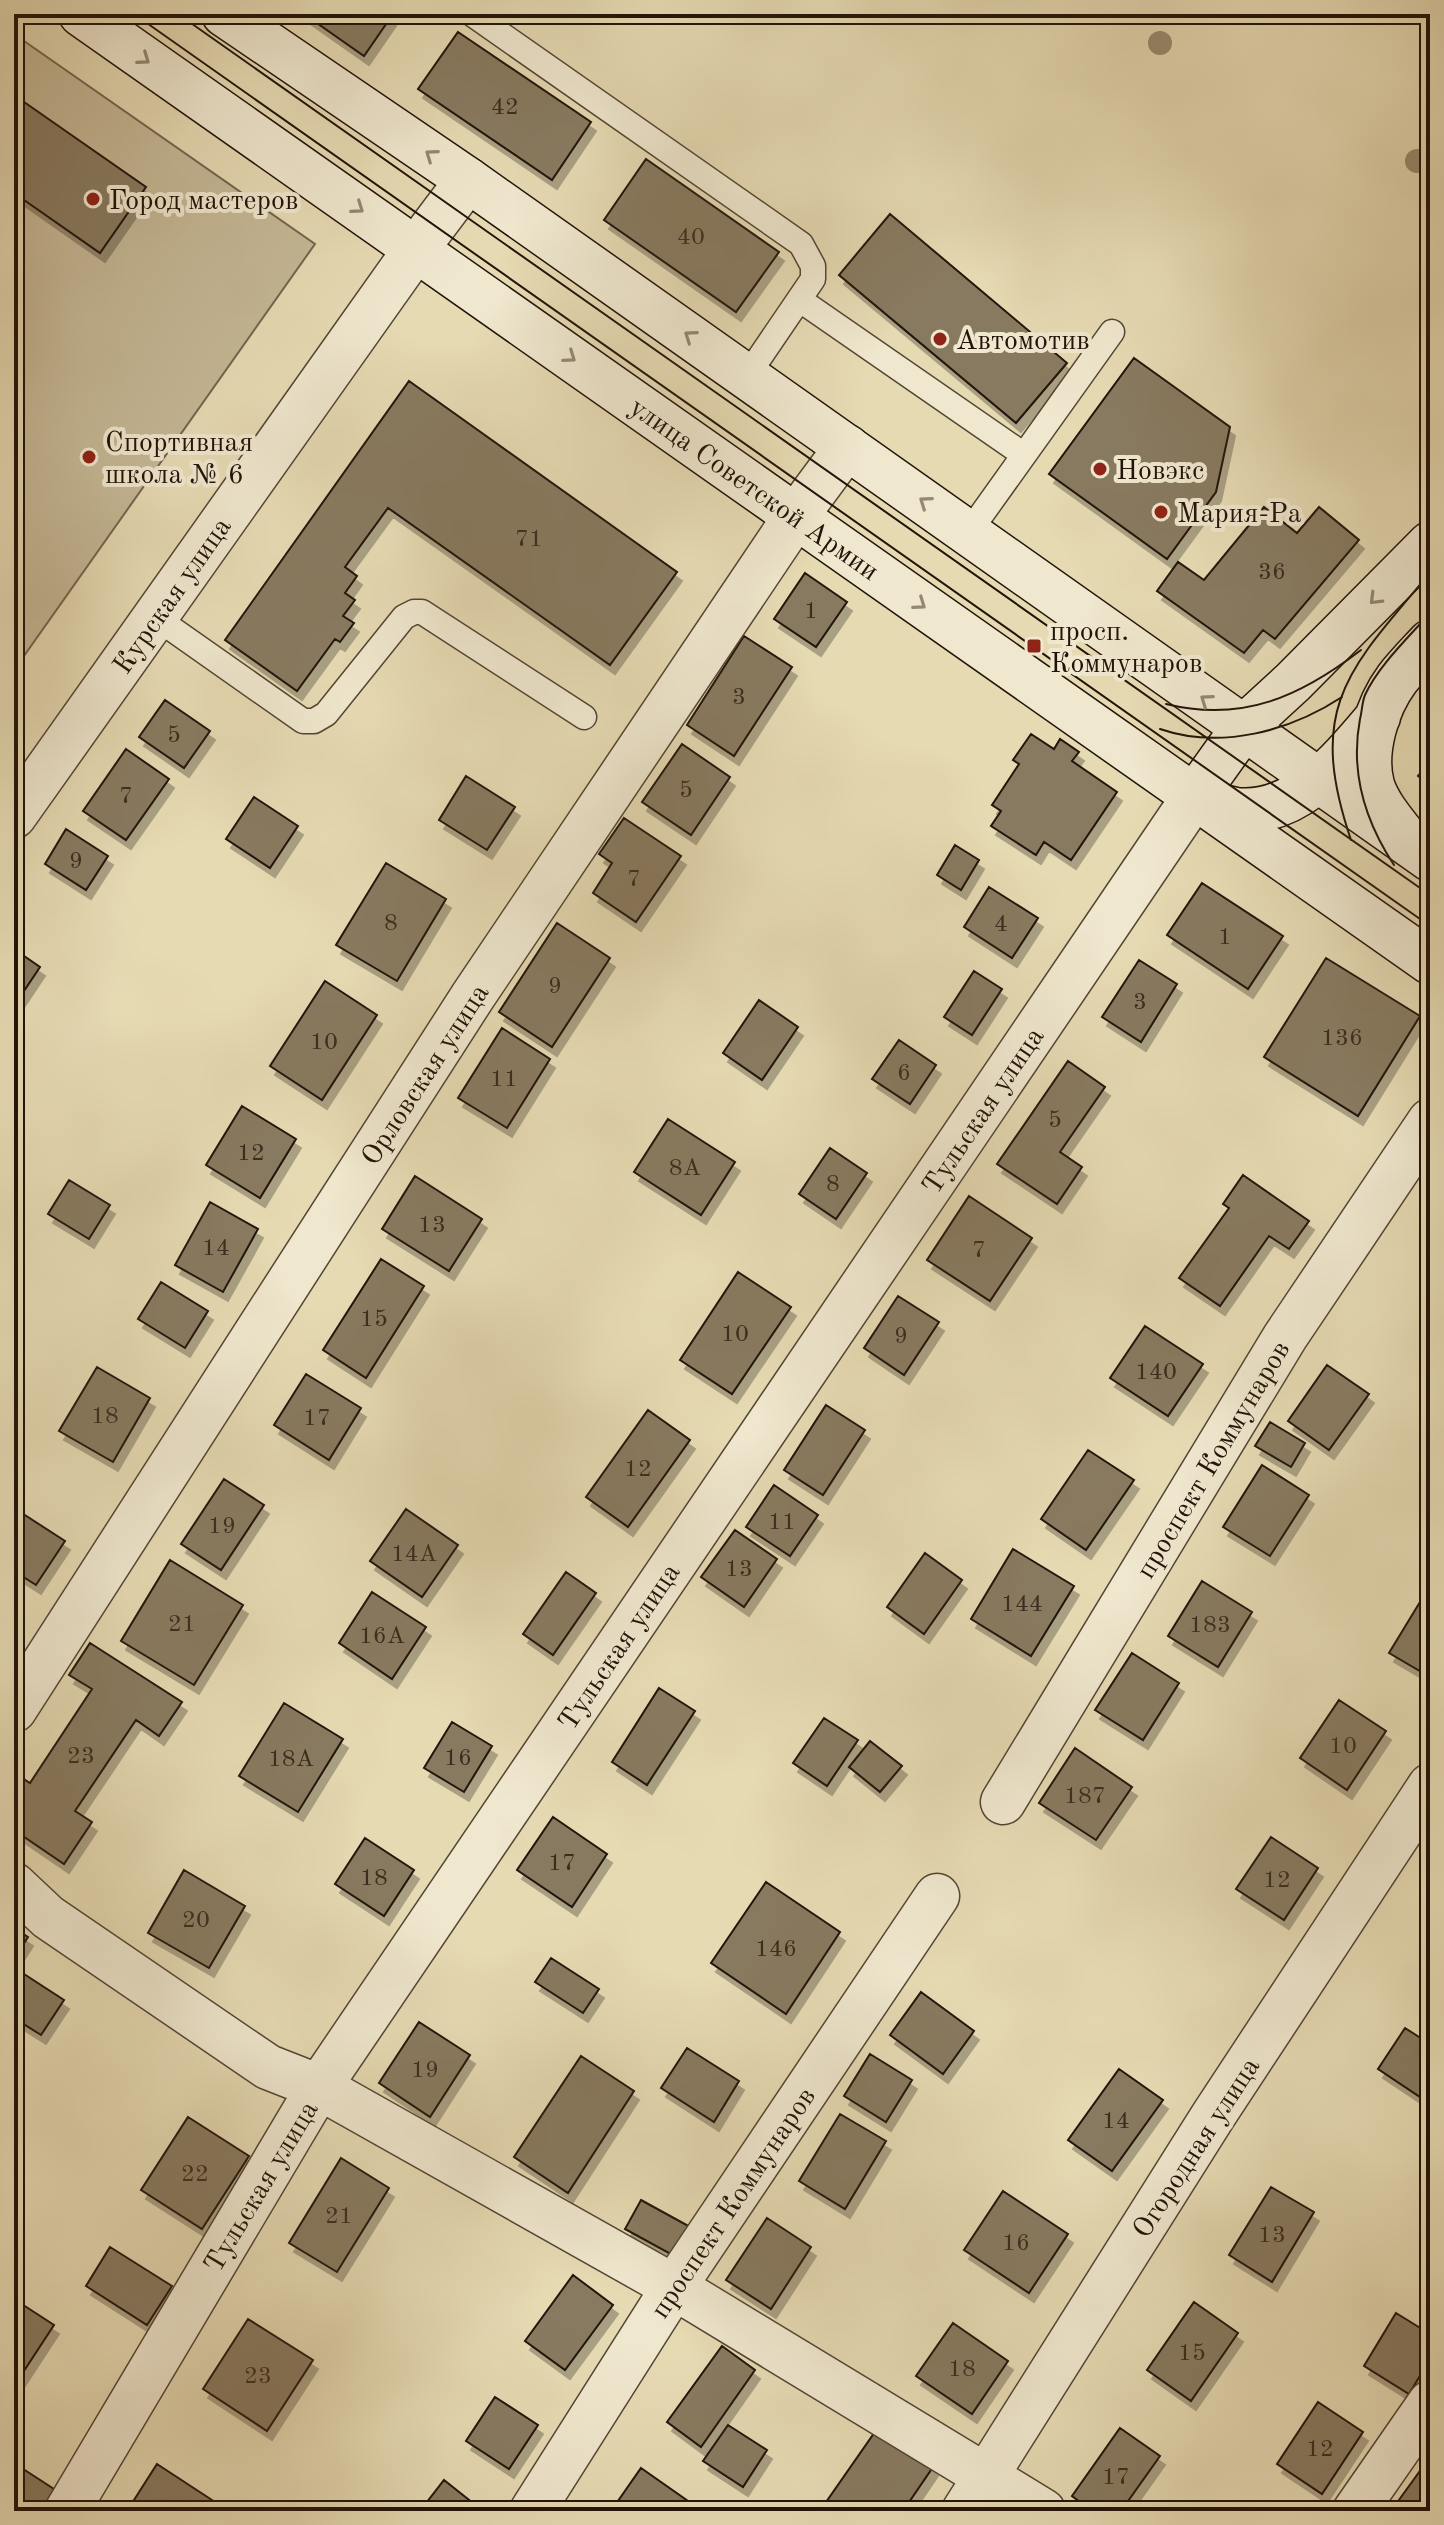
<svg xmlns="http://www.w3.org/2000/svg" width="1444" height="2525" font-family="'Old Standard TT',serif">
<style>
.green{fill:#c5b896;stroke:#746650;stroke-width:2}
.building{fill:#887a61;stroke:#221309;stroke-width:2;filter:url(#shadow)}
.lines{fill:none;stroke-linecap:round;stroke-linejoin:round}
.lane-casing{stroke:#534534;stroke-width:27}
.street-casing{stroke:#534534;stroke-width:47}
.secondary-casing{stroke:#221309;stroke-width:47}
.lane{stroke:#efe7ce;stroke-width:24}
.street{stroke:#efe7ce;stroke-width:44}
.secondary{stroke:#efe7ce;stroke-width:44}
.tram{stroke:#221309;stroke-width:2}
.tree{fill:#9a8c70}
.oneway{stroke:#938875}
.poi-dot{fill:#8f2418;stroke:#efe7ce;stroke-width:3}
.labels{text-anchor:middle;stroke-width:8;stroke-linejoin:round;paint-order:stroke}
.number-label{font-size:24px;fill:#3c2d1f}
.poi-label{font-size:28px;fill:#221309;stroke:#efe7ce;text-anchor:start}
.street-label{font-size:28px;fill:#221309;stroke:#efe7ce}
</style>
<defs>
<filter id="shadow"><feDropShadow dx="5" dy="9" stdDeviation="0" flood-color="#0004"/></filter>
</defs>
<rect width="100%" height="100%" fill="#e6dab3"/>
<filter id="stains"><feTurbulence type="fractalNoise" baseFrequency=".0025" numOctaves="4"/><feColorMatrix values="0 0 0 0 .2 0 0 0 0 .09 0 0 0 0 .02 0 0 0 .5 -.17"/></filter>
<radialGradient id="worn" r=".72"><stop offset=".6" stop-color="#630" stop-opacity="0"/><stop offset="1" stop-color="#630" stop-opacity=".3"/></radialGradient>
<path class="green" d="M14,34L315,244L14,670Z"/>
<path class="building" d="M304,14H393L364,56Z
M458,32L591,122L552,180L418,89Z
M14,95L146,187L100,253L14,193Z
M646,159L779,252L736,312L604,220Z
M890,214L1067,363L1016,423L839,275Z
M1134,358L1230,427L1216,492L1167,559L1049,474Z
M409,381L677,572L610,665L388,508L345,567L357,576L345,593L355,600L343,616L354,623L340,642L335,639L297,691L225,640Z
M1264,507L1297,533L1319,507L1359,540L1275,639L1263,630L1244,653L1157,591L1178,562L1204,580Z
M805,573L847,602L816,647L774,619Z
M744,636L792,667L734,756L687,725Z
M165,700L210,731L184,768L139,737Z
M1031,734L1054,749L1060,739L1079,752L1072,761L1117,792L1071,860L1044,842L1036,855L991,826L1001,811L992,805L1019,764L1013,760Z
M682,744L730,777L691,835L642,802Z
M126,749L169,779L126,840L83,811Z
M1430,762V786L1418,776Z
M466,776L515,807L487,850L439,820Z
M254,797L298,826L270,868L226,839Z
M624,818L681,856L636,922L593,893L612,863L599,854Z
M66,829L108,856L86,890L45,864Z
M955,845L979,860L961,890L937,875Z
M386,863L446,899L397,981L336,945Z
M1202,883L1283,936L1248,989L1167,935Z
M989,887L1038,918L1012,958L964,927Z
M557,923L610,958L552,1047L499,1012Z
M14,949L40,967L14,1006Z
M1326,958L1420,1016L1358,1116L1264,1057Z
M1139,960L1177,984L1141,1042L1102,1017Z
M974,971L1002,989L972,1035L944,1017Z
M325,981L377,1015L322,1100L270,1066Z
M759,1000L798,1027L762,1080L723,1053Z
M502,1028L550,1059L507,1128L458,1098Z
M899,1040L936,1065L910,1104L872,1079Z
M1068,1061L1105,1087L1060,1152L1082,1167L1057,1204L997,1164Z
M242,1106L296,1139L260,1198L206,1165Z
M668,1119L735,1162L701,1215L634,1172Z
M830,1148L867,1173L836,1219L799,1194Z
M1243,1175L1309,1221L1289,1249L1269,1236L1220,1306L1179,1278L1229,1208L1223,1204Z
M415,1176L482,1219L449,1271L382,1229Z
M69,1180L110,1205L89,1239L48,1214Z
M969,1196L1032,1238L990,1301L927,1260Z
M210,1202L258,1229L223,1292L175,1265Z
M381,1259L424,1286L366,1378L323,1350Z
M738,1272L791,1307L732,1394L680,1360Z
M161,1282L208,1311L185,1348L138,1319Z
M898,1296L939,1322L904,1375L864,1348Z
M1145,1326L1203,1364L1168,1416L1110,1378Z
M1327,1365L1369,1394L1329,1450L1288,1421Z
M97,1367L150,1398L113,1462L59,1431Z
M306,1374L361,1408L329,1460L274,1425Z
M826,1405L865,1430L823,1495L784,1470Z
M648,1410L690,1440L628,1527L586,1497Z
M1270,1422L1305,1443L1291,1467L1255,1446Z
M1088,1450L1134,1480L1086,1550L1041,1519Z
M1262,1465L1309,1495L1270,1556L1223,1527Z
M224,1479L264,1505L221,1570L181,1544Z
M774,1485L818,1515L790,1556L746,1527Z
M14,1508L65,1541L36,1585L14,1571Z
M406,1509L458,1545L422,1597L370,1561Z
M735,1530L777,1559L744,1607L701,1577Z
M1013,1549L1074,1586L1031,1656L971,1619Z
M925,1553L962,1580L924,1634L887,1607Z
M170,1560L243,1605L194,1685L121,1641Z
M566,1572L596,1593L553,1655L523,1634Z
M1202,1581L1252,1612L1218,1667L1168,1636Z
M372,1592L426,1627L392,1679L339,1643Z
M1423,1597L1430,1601V1677L1389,1653Z
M90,1643L182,1702L159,1736L136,1720L75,1811L92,1822L64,1864L14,1830V1777L16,1774L30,1783L92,1689L69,1675Z
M1132,1653L1179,1683L1143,1740L1095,1710Z
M659,1688L695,1711L647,1785L612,1762Z
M1339,1700L1386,1731L1347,1790L1300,1758Z
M284,1703L343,1739L298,1812L239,1776Z
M824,1718L858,1740L827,1786L793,1763Z
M452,1722L492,1746L464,1792L424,1768Z
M870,1741L902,1766L880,1792L849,1767Z
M1075,1748L1132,1787L1096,1840L1039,1803Z
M553,1817L607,1854L572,1907L517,1870Z
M1271,1837L1318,1868L1284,1920L1236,1889Z
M365,1838L414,1870L384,1916L335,1884Z
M184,1870L245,1906L209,1968L148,1933Z
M766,1882L840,1932L786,2014L711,1963Z
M14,1928L28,1937L14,1959Z
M551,1958L599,1989L583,2013L535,1982Z
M24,1974L64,2000L41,2035L14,2018V1989Z
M921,1992L974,2031L943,2074L890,2035Z
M419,2022L470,2055L430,2117L379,2083Z
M1405,2028L1430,2044V2095L1426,2101L1378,2069Z
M687,2048L739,2081L714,2122L661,2088Z
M870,2054L912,2080L886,2122L844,2096Z
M581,2056L634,2091L568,2193L514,2157Z
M1119,2069L1163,2100L1112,2171L1068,2140Z
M840,2114L886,2141L845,2209L799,2181Z
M188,2117L249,2156L202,2229L141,2190Z
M341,2158L389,2188L337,2272L289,2243Z
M1271,2187L1314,2212L1272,2282L1229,2255Z
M1003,2191L1068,2234L1029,2293L964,2250Z
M641,2200L692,2228L676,2257L625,2229Z
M767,2218L811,2247L771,2309L726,2280Z
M110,2247L172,2286L147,2325L86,2286Z
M573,2275L613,2305L565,2370L525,2341Z
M14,2299L54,2325L18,2380L14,2377Z
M1194,2302L1238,2333L1191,2401L1147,2370Z
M1396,2313L1430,2334V2359L1409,2394L1364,2366Z
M248,2319L313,2360L267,2431L203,2389Z
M953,2323L1008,2361L972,2414L916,2376Z
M722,2346L755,2370L701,2447L667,2422Z
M495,2397L538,2425L509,2469L466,2441Z
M1318,2402L1363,2432L1322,2494L1277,2464Z
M728,2425L767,2450L743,2487L703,2461Z
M1120,2428L1160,2456L1121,2511H1092L1072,2496Z
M877,2429L933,2467L903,2511H833L824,2505Z
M1430,2457V2511H1391Z
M14,2463L57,2491L43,2511H14Z
M157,2464L218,2504L213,2511H127Z
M641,2468L688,2501L681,2511H611Z
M444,2480L483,2511H420Z"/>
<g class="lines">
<defs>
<path id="lane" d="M472,14L801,244L813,266V279L747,376
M800,300L1024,455
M969,532L1112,332
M155,617L303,721H314L326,714L404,617L414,612H422L584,717"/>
<path id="street" d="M14,816L416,249L468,180
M14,1710L473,996L796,516L847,447
M1003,1802L1285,1337L1430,1121
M14,1885L48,1917L268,2067L319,2087L674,2287L1043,2511
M67,2511L319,2087L1194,797
M532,2511L674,2287L937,1896
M964,2511L1213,2116L1430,1786
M1355,2511L1430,2403"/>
<path id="secondary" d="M81,14L1430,962
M224,14L468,180L1430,859
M1378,717C1343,758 1297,817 1236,810C1223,808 1208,801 1194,797L1244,727L1293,682L1430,544
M1401,832C1390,818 1377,802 1372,785C1363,751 1377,706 1397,679C1407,666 1419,654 1430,642"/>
</defs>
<use href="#lane" class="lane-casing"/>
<use href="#street" class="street-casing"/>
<use href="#secondary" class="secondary-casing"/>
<use href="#lane" class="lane"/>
<use href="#street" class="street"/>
<use href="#secondary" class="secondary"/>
<path class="tram" d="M134,14L1430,926
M178,14L1430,895
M1166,704C1243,723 1301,696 1361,650
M1160,729C1221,750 1290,731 1342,697
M1351,840C1306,707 1348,670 1430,573
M1394,865C1365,821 1350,772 1360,719C1362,712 1362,702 1365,695C1378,666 1409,637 1430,613"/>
</g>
<g class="tree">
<circle cx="1160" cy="43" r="12"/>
<circle cx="1417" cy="161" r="12"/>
</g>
<defs><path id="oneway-chevron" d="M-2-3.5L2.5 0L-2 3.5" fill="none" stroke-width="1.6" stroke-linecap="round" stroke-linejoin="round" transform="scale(2)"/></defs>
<g class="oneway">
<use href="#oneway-chevron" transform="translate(144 59) rotate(35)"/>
<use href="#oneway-chevron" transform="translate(431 155) rotate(-145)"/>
<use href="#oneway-chevron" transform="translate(358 208) rotate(35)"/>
<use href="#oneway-chevron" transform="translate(690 336) rotate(-145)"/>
<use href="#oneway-chevron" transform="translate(570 357) rotate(35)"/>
<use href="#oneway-chevron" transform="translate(925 502) rotate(-145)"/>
<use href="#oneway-chevron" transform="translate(1375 599) rotate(135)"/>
<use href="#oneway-chevron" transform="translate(920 604) rotate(35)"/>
<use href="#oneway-chevron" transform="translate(1206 700) rotate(-145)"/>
</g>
<g class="poi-dot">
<circle cx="93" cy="199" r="8"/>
<circle cx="940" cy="339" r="8"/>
<circle cx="89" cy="457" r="8"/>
<circle cx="1100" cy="469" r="8"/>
<circle cx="1161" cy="512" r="8"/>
<rect x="1026" y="638" width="16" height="16" rx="4"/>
</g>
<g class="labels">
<g class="number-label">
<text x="505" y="114">42</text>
<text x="691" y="244">40</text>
<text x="529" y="546">71</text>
<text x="1272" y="579">36</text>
<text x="811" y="618">1</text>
<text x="739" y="704">3</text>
<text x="174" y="742">5</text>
<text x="686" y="797">5</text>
<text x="126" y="803">7</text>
<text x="76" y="868">9</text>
<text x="634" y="886">7</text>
<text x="391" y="930">8</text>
<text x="1001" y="931">4</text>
<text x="1225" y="944">1</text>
<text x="555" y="993">9</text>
<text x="1140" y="1009">3</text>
<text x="1342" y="1045">136</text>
<text x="324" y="1049">10</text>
<text x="904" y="1080">6</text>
<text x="504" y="1086">11</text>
<text x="1055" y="1127">5</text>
<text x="251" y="1160">12</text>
<text x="685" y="1175">8А</text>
<text x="833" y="1191">8</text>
<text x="432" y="1232">13</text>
<text x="216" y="1255">14</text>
<text x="979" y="1257">7</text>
<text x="374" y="1326">15</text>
<text x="735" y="1341">10</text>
<text x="901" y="1343">9</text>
<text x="1156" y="1379">140</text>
<text x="105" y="1423">18</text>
<text x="317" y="1425">17</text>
<text x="638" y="1476">12</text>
<text x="782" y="1529">11</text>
<text x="222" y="1533">19</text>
<text x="414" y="1561">14А</text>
<text x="739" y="1576">13</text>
<text x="1022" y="1611">144</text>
<text x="182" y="1631">21</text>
<text x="1210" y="1632">183</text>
<text x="382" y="1643">16А</text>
<text x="1343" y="1753">10</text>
<text x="81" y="1763">23</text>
<text x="458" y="1765">16</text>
<text x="291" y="1766">18А</text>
<text x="1085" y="1803">187</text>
<text x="562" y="1870">17</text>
<text x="374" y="1885">18</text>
<text x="1277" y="1887">12</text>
<text x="196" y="1927">20</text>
<text x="776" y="1956">146</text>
<text x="425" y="2077">19</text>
<text x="1116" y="2128">14</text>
<text x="195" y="2181">22</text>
<text x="339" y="2223">21</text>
<text x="1272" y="2242">13</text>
<text x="1016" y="2250">16</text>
<text x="1192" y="2360">15</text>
<text x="962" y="2376">18</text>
<text x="258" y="2383">23</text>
<text x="1320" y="2456">12</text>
<text x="1116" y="2484">17</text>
</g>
<g class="poi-label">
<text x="109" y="209">Город мастеров</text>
<text x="956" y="349">Автомотив</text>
<text x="105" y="451">Спортивная<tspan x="105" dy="32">школа № 6</tspan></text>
<text x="1116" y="479">Новэкс</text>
<text x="1177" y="522">Мария-Ра</text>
<text x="1050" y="640">просп.<tspan x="1050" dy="32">Коммунаров</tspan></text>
</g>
<g class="street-label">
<text transform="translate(755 488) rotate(35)" y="10">улица Советской Армии</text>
<text transform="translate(171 595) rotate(-55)" y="10">Курская улица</text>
<text transform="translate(424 1074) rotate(-57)" y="10">Орловская улица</text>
<text transform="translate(982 1110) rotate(-56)" y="10">Тульская улица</text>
<text transform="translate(1212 1459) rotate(-59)" y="10">проспект Коммунаров</text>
<text transform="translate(618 1646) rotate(-56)" y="10">Тульская улица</text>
<text transform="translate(1195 2147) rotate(-57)" y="10">Огородная улица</text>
<text transform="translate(260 2186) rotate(-59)" y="10">Тульская улица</text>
<text transform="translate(732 2202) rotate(-56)" y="10">проспект Коммунаров</text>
</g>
</g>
<rect width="1444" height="2525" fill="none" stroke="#e6dab3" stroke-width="48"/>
<rect x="16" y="16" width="1412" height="2493" fill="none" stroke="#221309" stroke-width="4"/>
<rect x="24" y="24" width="1396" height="2477" fill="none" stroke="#221309" stroke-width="2"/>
<rect width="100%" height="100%" filter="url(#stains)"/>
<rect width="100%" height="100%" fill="url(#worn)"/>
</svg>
